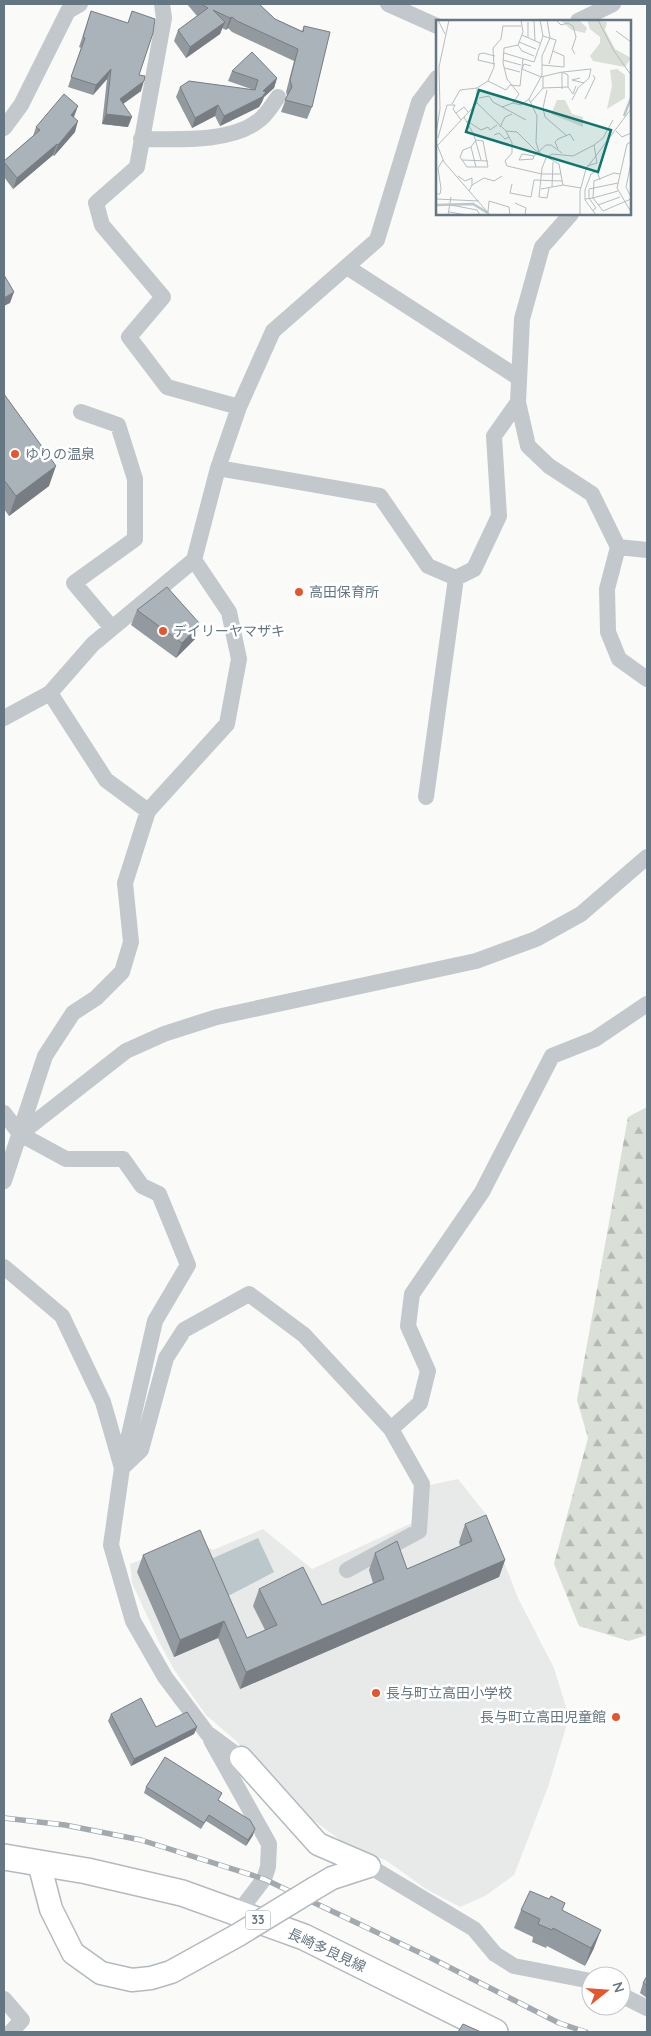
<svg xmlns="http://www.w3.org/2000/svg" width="651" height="2036" font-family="Quicksand,'Noto Sans JP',sans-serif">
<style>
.built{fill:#e8e9e9}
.forest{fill:url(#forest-firs)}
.water{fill:#bbc7cb}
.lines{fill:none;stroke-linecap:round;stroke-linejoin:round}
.secondary-casing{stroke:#b3babf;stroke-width:25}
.primary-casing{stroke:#b5babe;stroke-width:28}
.street{stroke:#c3c8cc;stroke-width:16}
.secondary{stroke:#fff;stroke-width:22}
.primary{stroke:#fff;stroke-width:25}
.rail-casing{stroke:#a2aab0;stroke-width:5.5}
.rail{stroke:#fff;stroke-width:4;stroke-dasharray:11;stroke-linecap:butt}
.secondary-bridge-casing{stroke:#b3babf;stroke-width:25;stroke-linecap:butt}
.secondary-bridge{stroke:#fff;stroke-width:22}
.wall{fill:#929a9f}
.shaded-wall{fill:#777d82}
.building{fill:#aab3b9;stroke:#777d82}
.poi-dot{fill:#e4572e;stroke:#fff;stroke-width:2}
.labels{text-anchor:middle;stroke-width:5;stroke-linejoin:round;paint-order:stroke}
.shield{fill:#fff;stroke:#939fa8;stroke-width:1}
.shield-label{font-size:12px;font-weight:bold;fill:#657683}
.poi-label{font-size:14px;fill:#657683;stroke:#fff;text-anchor:start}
.street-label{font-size:14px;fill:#657683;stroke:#fff}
.inset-river{fill:none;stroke:#bbc7cb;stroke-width:2.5}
.inset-road{fill:none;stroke:#b5bdc2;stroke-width:1}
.view{fill:#0f766e;fill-opacity:0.15;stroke:#0f766e;stroke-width:2.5}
.inset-edge{fill:none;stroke:#657683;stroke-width:2.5}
</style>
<defs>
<pattern id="forest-firs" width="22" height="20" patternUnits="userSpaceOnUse" patternTransform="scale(1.25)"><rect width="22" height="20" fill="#dadfd7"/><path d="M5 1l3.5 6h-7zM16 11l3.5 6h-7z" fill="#b4b9b4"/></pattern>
</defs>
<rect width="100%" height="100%" fill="#fafaf8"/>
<path class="built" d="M458,1479L485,1513L518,1598L554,1668L569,1717L548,1787L514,1875L485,1896L460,1907L426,1889L387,1861L340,1840L301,1811L235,1740L206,1715L175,1671L159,1642L132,1583L130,1564L196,1539L213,1550L263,1529L312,1569L412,1523L430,1485Z"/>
<path class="forest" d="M647,1107V1635L629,1641L579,1626L554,1564L588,1438L577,1400L628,1117Z"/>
<path class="water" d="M258,1538L274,1572L228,1596L211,1559Z"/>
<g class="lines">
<defs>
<path id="secondary" d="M241,1758L318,1844L369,1866L332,1878L315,1888
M39,1863L51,1909L73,1953L101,1973L132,1980L151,1978L171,1972L238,1935"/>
<path id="primary" d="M4,1857L87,1871L182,1893L304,1937L495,2032"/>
</defs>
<use href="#secondary" class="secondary-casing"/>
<use href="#primary" class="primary-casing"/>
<path class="street" d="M162,4L164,18L137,167L96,203L102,225L163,297L129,337L167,387L239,407
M388,4L437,26
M578,21L613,4
M4,128L21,105L68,11L80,4
M141,139C176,139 230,143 258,121C266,116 272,105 278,97
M571,214L542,247L522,319L518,402L528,446L549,466L592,494L618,547L607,589L608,632L619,659L647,679
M347,267L519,378
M81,412L118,425L135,479V539L74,583L112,628
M218,468L380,496L428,566L456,578
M618,547L647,550
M456,578L474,569L499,516L494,436L518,402
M50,693L106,780L148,811
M4,718L50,693L93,644L194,560L218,468L239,407L273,331L377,240L419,102L437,78
M426,797L456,578
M4,1113L20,1134L66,1159H123L142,1186L159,1194L188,1265L155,1321L122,1466
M20,1134L126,1051L164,1034L217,1017L476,961L536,939L581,914L647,857
M4,1181L45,1056L73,1013L96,998L122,972L131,942L125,883L148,811L227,724L239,659L229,612L194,560
M4,1267L62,1316L103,1402L122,1468L111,1545L133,1621L165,1677L207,1733L241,1758
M391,1429L420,1403L428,1371L408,1326L412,1294L482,1192L552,1056L595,1039L647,1004
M122,1468L141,1450L166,1358L184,1330L249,1294L304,1335L391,1429L422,1484L419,1531L347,1570
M211,1740L269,1844L268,1867L264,1879L238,1913
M369,1866L474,1929L495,1954L514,1966L591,1981
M621,1995L647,2008
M4,1999L22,2020L11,2032"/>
<use href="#secondary" class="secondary"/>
<use href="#primary" class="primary"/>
<defs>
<path id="rail" d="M4,1818L65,1825L141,1840L264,1879L431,1958L559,2023L586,2032"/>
</defs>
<use href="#rail" class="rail-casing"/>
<use href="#rail" class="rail"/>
<defs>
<path id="secondary-bridge" d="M238,1935L315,1888"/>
</defs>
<use href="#secondary-bridge" class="secondary-bridge-casing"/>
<use href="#secondary-bridge" class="secondary-bridge"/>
</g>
<path class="wall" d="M187,4H259L275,19L302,31L304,26L312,107L307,119L281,112L287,96L286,92L294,61L232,32L228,28L226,30L222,28L220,34L186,58L174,41L178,30L197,16Z
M91,11L139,75L141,91L123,104L128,127L102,124L107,79L93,95L68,87L81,48L79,47Z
M232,71L277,78L274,88L264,97L262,102L259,107L220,126L215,116L192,128L176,97L180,87L254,90L228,81Z
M74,117L75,132L54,156L53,155L13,189L4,177V161L33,136L36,127Z
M4,394L49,486L9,516L4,509Z
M137,610L200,624L195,639L176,658L131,625Z
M465,1524L505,1560L499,1577L240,1689L218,1638L174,1657L137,1572L143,1555L247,1638L265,1630L253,1606L259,1589L322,1605L373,1583L369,1570L375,1553L407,1569L460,1546L459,1542Z
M111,1714L156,1727H197L194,1734L131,1766L108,1721Z
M146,1787L219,1800L253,1835L246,1846L206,1821L201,1829L144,1793Z
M549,1899L565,1903L562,1910L594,1948L585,1966L547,1946L546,1948L532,1942L533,1937L514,1928L521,1910Z
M647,1976V1998L640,1993L643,1983Z"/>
<path class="shaded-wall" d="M232,17L228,28L226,30L230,18Z
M225,22L220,34L186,58L190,47Z
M111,69L107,79L93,95L96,85Z
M277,78L274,88L264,97L262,102L259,107L220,126L224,116L263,91Z
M144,81L141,91L116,109L120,99Z
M218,105L215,116L192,128L195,118Z
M78,106L74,117L67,125L71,115Z
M106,114L132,117L128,127L102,124Z
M78,121L75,132L54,156L58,145Z
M57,144L53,155L13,189L17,178Z
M14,292L10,303L4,306V298Z
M56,466L49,486L9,516L16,496Z
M200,624L195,639L176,658L182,643Z
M505,1560L499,1577L240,1689L246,1672Z
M224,1621L218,1638L174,1657L180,1640Z
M197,1727L194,1734L131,1766L134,1759Z
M255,1829L253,1835L246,1846L248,1840Z
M601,1930L594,1948L585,1966L591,1948Z"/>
<path class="building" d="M201,4H259L275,19L303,32L304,26L330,32L312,107L285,100L292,87L290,80L298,49L237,21L232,17L230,18L213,10L225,22L190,47L178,30L208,8L203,5Z
M91,11L128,23L132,11L155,19L153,33L139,75L145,76L144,81L120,99L132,117L106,114L111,69L96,85L71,77L85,38L83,37Z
M252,52L277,78L263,91L266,92L262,97L224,116L218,105L195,118L180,87L189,81L255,90L258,80L232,71Z
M64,94L78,106L71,115L78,121L58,145L57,144L17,178L4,162V161L40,130L36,127Z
M4,275L14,292L4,298Z
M4,394L56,466L16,496L4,480Z
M167,587L200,624L182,643L137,610Z
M486,1515L505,1560L246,1672L224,1621L180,1640L143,1555L200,1530L247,1638L277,1625L259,1589L303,1567L322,1605L384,1579L375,1553L397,1541L407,1569L472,1541L465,1524Z
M141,1698L156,1727L187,1712L197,1727L134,1759L111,1714Z
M165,1757L222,1793L218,1800L250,1820L255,1829L248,1840L209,1815L204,1823L146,1787Z
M530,1891L549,1899L551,1896L565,1903L562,1910L601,1930L591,1948L553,1928L552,1930L538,1924L540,1919L521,1910Z
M647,1976V1985L643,1983Z
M463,2024L481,2032H458Z"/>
<g class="poi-dot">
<circle cx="15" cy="454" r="5"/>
<circle cx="299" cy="592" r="5"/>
<circle cx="163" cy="631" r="5"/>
<circle cx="376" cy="1693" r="5"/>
<circle cx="616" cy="1717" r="5"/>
</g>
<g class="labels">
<rect class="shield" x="245.5" y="1910.5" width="25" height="19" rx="4"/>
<g class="shield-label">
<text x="258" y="1924">33</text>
</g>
<g class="poi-label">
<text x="25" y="459">ゆりの温泉</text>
<text x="309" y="597">高田保育所</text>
<text x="173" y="636">デイリーヤマザキ</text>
<text x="386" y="1698">長与町立高田小学校</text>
<text x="606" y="1722" text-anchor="end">長与町立高田児童館</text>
</g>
<g class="street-label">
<text transform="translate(327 1950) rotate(25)" y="5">長崎多良見線</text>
</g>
</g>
<g transform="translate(436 20)">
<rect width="195" height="195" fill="#fafaf8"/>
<path d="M124,0H143L151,8L149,13L136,10ZM151,0L171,2L169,10L179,29L195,38L189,47L157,41L154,36L164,23V17L154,9ZM181,49L189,55V78L171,89L176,66L174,50ZM121,80H129L136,94L147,97V107L115,94Z" fill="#dadfd7"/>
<path class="inset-river" d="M188,96L195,78M0,185L37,184L52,193"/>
<path class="inset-road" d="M2,0L9,14M98,0L99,21M120,0L125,5L132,3L137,6L140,17L136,29L139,34M162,0L178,31L195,55M92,2V18M180,11L195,22M86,15L104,23M107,16L120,20L113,44M83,22L100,29M82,25L87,12L85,0M82,25L86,31L98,36M68,33L98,42L107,16L104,0M67,40L85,45M59,44L42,40L43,34L47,33L59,36M106,45L128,47V36L117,31M95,46L88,44L86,49L105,57L126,52L132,55V67L107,68M69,48L84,52M127,52L155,49L153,58L142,68L136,80M144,58L136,60L148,63M52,61L70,70L74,65M74,65L84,66L87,39M132,67L137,74L140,66M41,68L52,61L58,47L57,28L65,19L67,6H85M126,69V52M111,70L107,88L109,97L130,115M43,78L53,76L57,82L90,100M93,79L101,96L100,122L103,132M149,79L159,58L157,55M95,82L107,68V56M41,83L70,111L76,123V133L69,141L71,146L106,154H125M77,83L85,85L93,79L106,55V36L114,18L111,0M16,84L24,70L41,68M66,87L77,83L83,74L71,59L67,43L68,28L82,25M20,93L28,87L32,92M28,97L38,115L45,140M31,101L45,110L52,107L54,110L61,105M64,107L69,97L76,94M70,111L81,112L99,130L123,144L127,165M180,111L186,117L195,113M0,114L4,89L3,47L13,0M58,115L63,113L69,119L73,117M2,118L11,85H19L17,89L25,100M40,120L47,121L52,147H31L24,137L27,130L35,127ZM0,122L8,142L54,195M195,122L191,124L181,168L195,192M2,125L41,83V68M158,125L167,118L177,100M35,127L40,147M122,129L119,122L122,119L134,114L138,121M98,136L97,139L83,140L86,134L98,136L110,125H115L126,133M26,140L52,141M195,143L190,167L195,177M22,156L29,161L36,158V165M158,161L157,178L182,171M158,161L178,153L184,154M76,164L74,173L95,177L98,160L126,161M116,167L117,142M113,168L111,178L103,177L106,148L110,138L116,134L137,136L158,125L161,143L151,146M105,169L127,165L145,168M33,171L36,165L48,158L58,161L66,156M0,174H4L5,169L2,148L7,140M0,179L43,181M149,179L157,178L167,191L195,179M79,183L90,188L89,195M15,185L41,190L44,195M162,185L184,177M157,190L160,188L153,178V169L182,163M13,192L31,195M52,192L53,181L73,187L74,195M12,195L15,177M144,195V171L150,149L195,89M160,195L149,180V170L155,154L161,151L164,160"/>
<path class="view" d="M43,70L175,110L162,152L30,112Z"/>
<rect width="195" height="195" class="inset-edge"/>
</g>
<rect width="651" height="2036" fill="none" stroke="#657683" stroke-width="10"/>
<g transform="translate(606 1991) rotate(73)"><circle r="24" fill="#ffffff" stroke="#c1c8cd"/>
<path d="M0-4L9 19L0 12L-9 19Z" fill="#e4572e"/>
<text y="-8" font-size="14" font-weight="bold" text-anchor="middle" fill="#657683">N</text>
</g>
</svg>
